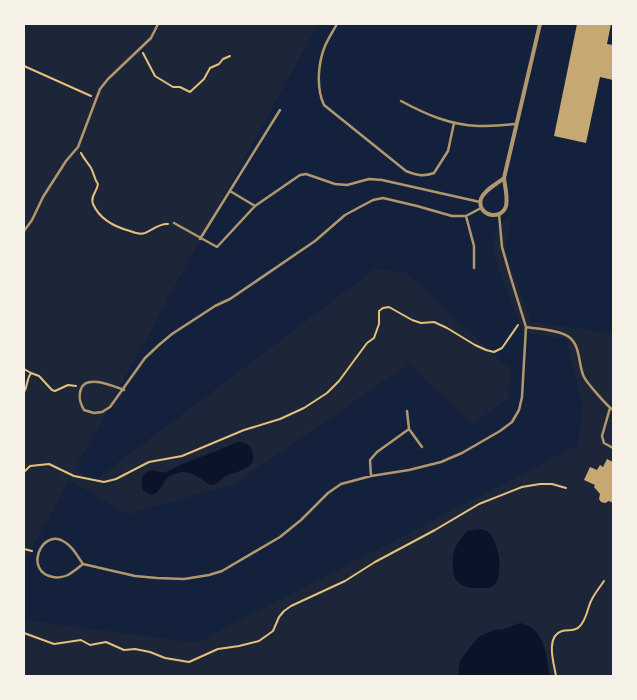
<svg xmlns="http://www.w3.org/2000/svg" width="637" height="700" font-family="'Noto Sans',sans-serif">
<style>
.green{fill:#1d2539}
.water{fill:#0b132b}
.building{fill:#c6a872}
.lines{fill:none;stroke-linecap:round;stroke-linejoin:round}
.path{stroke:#e5c07b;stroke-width:2}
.service{stroke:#b1986c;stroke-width:2.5}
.minor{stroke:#b1986c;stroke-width:4}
</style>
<rect width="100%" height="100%" fill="#14213d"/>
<path class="green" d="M24,24H318L75,469L95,480L375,269L406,273L510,369L509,398L472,424L409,364L234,484L128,514L69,480L24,562Z
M512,213L505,250L531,321L613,334V676H24V620L197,643L578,445L583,406L566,339L523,332L492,251L497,227L508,220Z"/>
<path class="water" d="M237,442C250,441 256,451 252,463C244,471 236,472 226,476C220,479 218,485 210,485C202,480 193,471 182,472C179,473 174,474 170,476C160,483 158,504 143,490C141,483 140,473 150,471C155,470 160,473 166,472C188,460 214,453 237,442Z
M481,529C492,531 494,540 497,549C500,557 501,578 495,584C491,589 483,588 478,588C464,588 454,584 453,569C453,562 452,557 454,551C456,544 462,538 465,533L468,531Z
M520,623C545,628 546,655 550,676H458L460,661L478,637L494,630L504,629Z"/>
<path class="building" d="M577,24H611L607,44L613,45V80L600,77L586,143L554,136Z
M607,459L613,462V503L609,501L605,503L601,502L599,499L600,494L594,487L595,485L584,480L590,467L597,470L600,465L603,467Z"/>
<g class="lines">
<path class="path" d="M143,53L155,76L173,87H180L190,92L204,79L210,68L219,64L223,59L230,56
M24,66L91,96
M81,153C84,159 88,163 91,168C94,173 94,179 98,184C97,192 90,196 93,204C100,220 115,227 130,231C135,233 140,235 145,233C152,230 160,223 168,224
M24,369L31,373C26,380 28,386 24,392
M31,373L39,376L52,390L55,391L68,385L76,386
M24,472L30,466L49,464L74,476L104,482L116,479L149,462L182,456L244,430L280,419L304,408L327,393L339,381L367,343L374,338L379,324V311L383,308L389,307L412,320L421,323L434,322L447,328L475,345L486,350L494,352L502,348L518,325
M24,549L32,551
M24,633L54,644L81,640L90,645L106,642L124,650L135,649L150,652L165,658L189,662L218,649L239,646L259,641L273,631L279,617L284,611L291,606L345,581L375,562L435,530L479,504L522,487L540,484H552L566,488
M556,676C554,664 545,636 562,631C568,629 574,632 579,627C587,620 587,608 592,599C595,593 600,587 604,581"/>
<path class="service" d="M337,24C333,31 328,39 325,46C318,63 316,88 324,105L406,171C416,175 423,177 434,173L448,151L454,123
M401,101C425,114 450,125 478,126C491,126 504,125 516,124
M230,191L255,206
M466,216L474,246V268
M174,223L217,247L255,206L300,175L306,174L335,184L347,185L369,179L382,180L480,202
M24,231L32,220L43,197L66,161L78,147L100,89L108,79L151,38L158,24
M200,239L280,110
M526,327C538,329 560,330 569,337C581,346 578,365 584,377C587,383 608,407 613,410
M124,390C113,386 86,374 81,389C78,397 80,403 84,410L94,413L102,412L110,407L145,358L160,344L172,334L215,306L230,299L315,241L345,215L373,200L383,198L417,206L452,216H466L481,208
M610,408L602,436L604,443L613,448
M409,429L422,447
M371,476L370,460L377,452L409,429L407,411
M83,564C78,568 73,572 68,575C64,577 57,578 53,577C23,571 42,529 63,541C73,546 77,556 83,564L135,576L157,578L184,579L209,575L222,571L280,537L301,520L328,493L341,484L371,476L409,470L441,462L462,453L500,431L512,422L519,410L522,397L526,327L510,275L502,247L499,214"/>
<path class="minor" d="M504,178C497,184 484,190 481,199C476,215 501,222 506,206C508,198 505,187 504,178L540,24"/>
</g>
<rect width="637" height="700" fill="none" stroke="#f6f1e7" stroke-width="50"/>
</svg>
